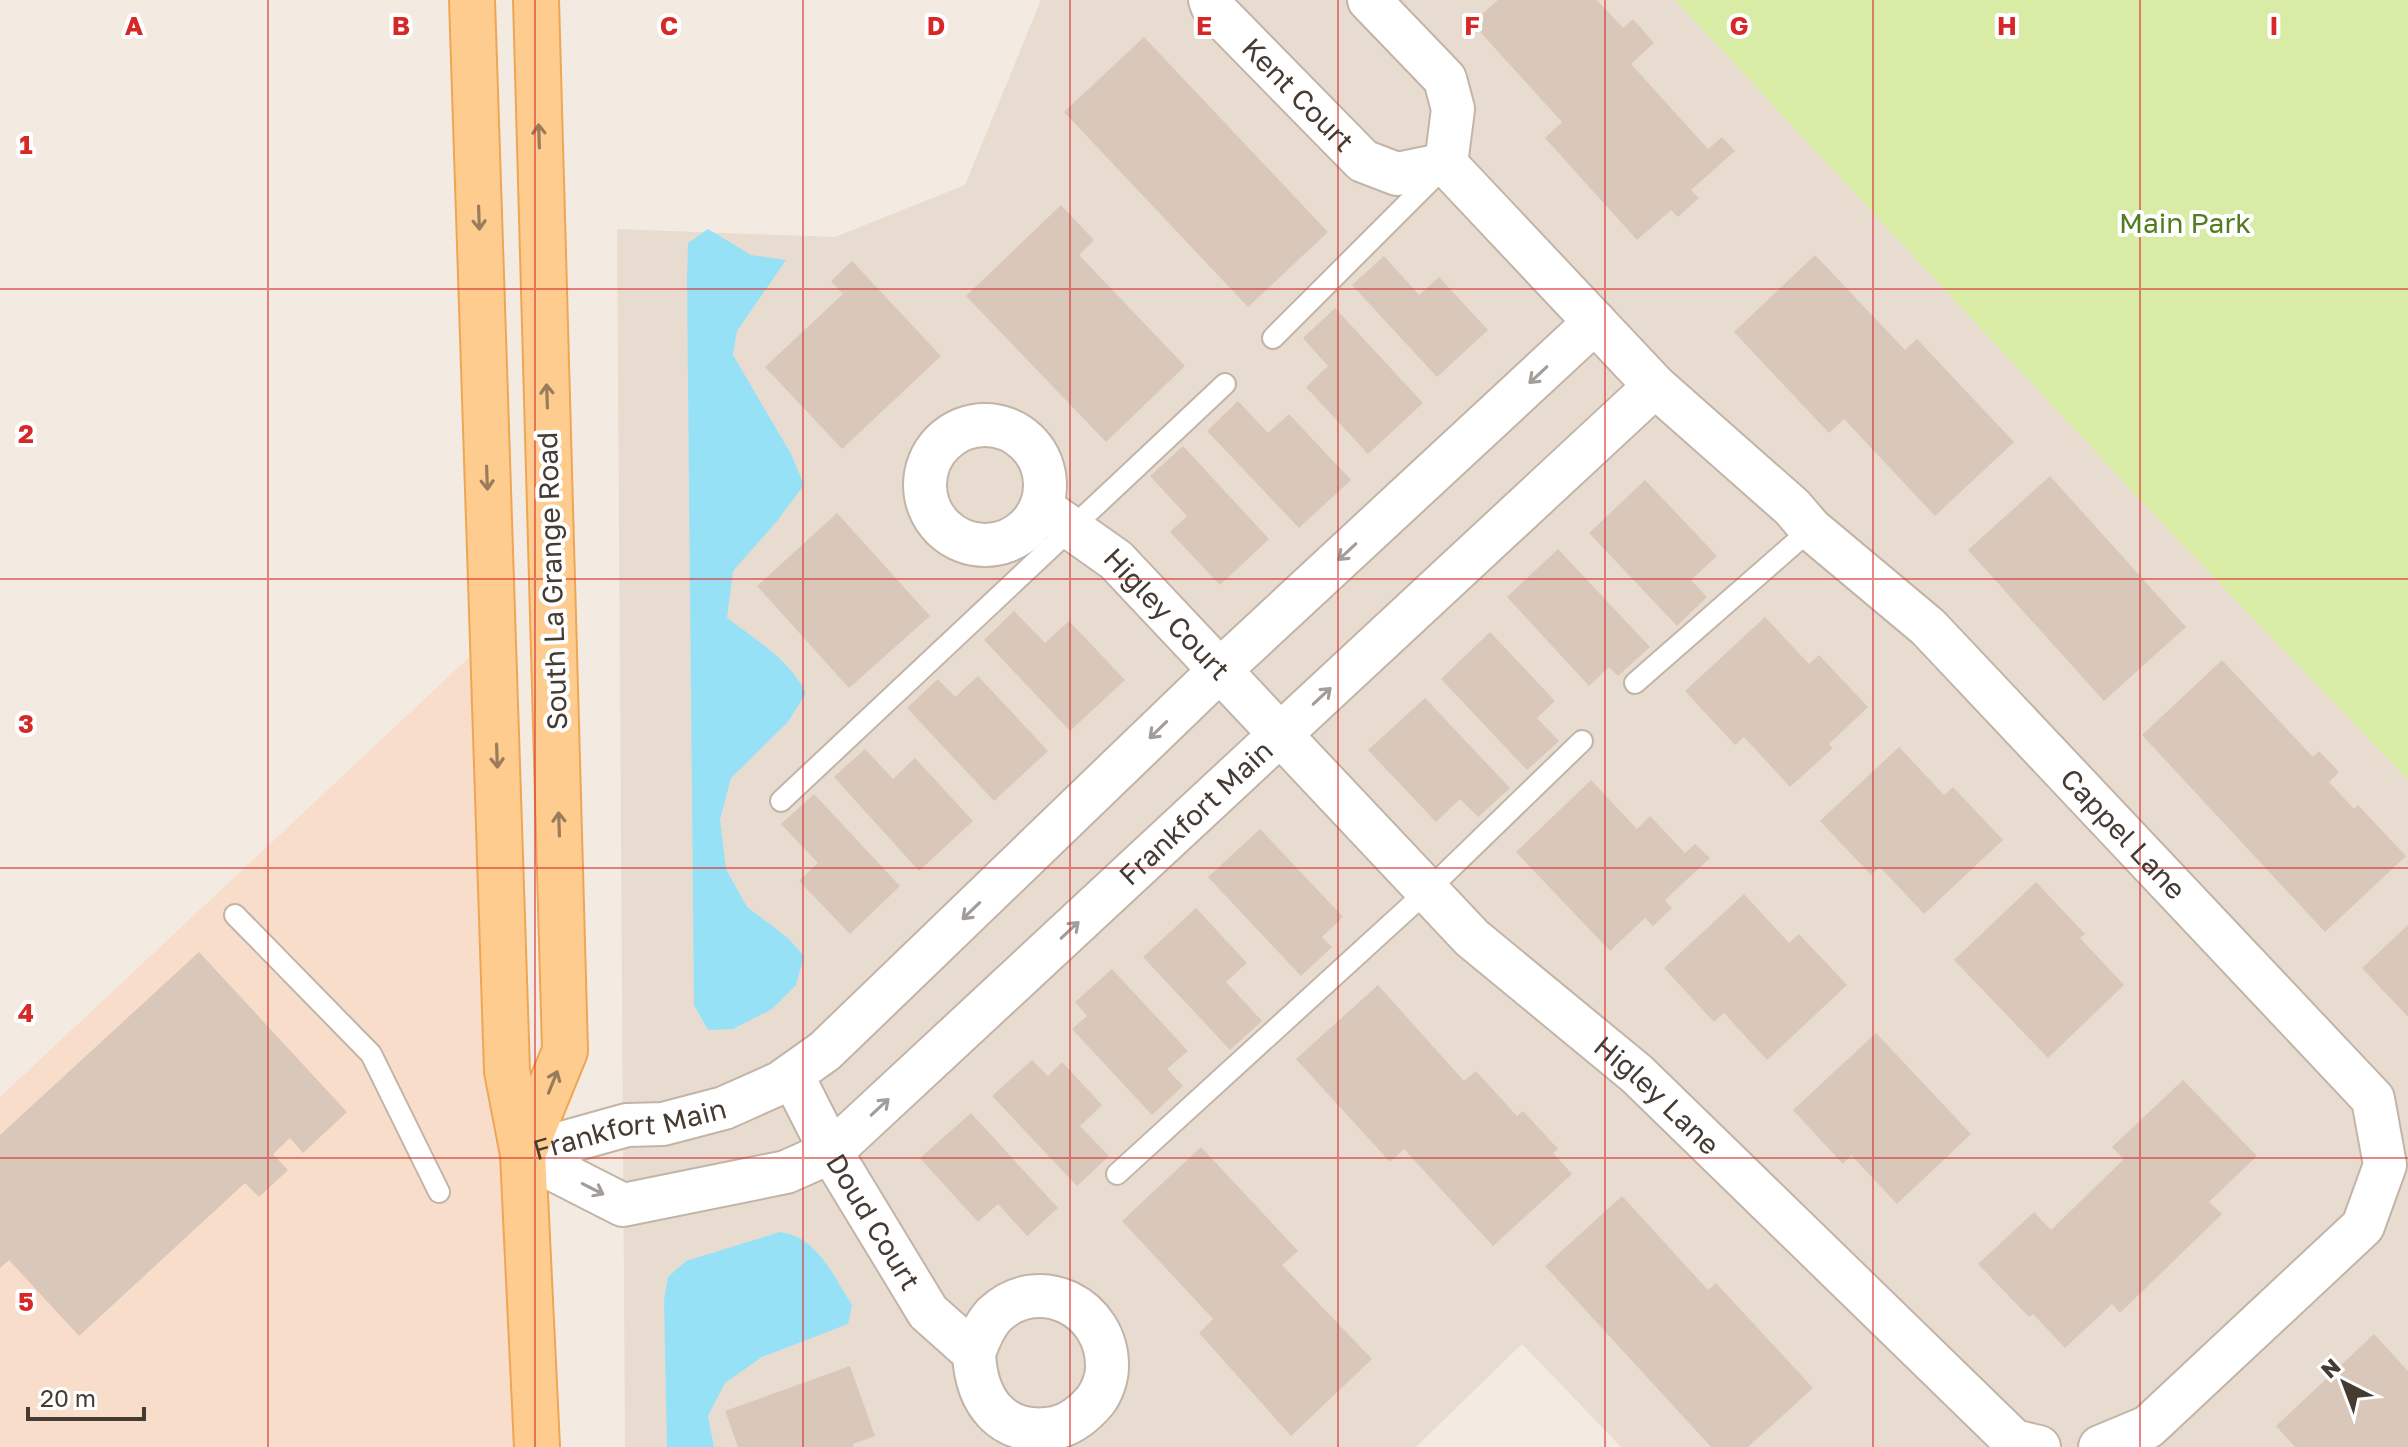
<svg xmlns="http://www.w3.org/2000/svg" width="2408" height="1447" font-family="'Golos Text',sans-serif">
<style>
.residential{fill:#e8dcd0}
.commercial{fill:#f8ddca}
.green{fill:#d9eca6}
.water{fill:#97e1f7}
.building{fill:#d9c7ba}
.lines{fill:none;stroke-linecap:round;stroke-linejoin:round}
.service-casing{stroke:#c2b4a7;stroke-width:24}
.minor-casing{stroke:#c2b4a7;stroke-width:46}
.primary-casing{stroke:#efa654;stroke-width:48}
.service{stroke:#fff;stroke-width:20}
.minor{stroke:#fff;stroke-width:42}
.primary{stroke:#ffcc8f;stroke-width:44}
.oneway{stroke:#997c5c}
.oneway2{stroke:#a29d98}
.grid{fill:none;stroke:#d62828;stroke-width:2;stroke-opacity:0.55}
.labels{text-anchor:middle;stroke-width:8;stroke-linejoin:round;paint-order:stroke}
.street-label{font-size:28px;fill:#453b32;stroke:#fff}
.park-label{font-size:28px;fill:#537c20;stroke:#fff}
.grid-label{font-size:26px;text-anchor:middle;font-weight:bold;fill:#d62828;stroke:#fff;stroke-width:8;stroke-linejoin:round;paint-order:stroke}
</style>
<rect width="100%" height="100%" fill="#f3ebe2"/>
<path class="residential" d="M1041,0H1675L2159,520L2408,780V1447H1621L1522,1344L1416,1447H625L617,229L835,237L965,185Z"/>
<path class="commercial" d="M480,647L521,1447H0V1097Z"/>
<path class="green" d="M1675,0H2408V780L2159,520Z"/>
<path class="water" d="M708,229L751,255L786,260L737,331L733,355L791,454L804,485L778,520L733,571L727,618C757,641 788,658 806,693L788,722L731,778L720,820L726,869L747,907L788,938L804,956L796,985L772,1009L733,1029L708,1030L694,1005L687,278L688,243Z
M780,1232C817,1236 834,1277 852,1305L848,1324L762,1357L725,1383L708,1416L714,1447H667L664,1300L668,1277L686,1261Z"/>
<path class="building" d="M1498,0H1597L1623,28L1633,19L1654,43L1631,64L1708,149L1722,137L1735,151L1691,190L1699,198L1678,217L1671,210L1637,240L1545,138L1562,122L1472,23Z
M1144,37L1328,232L1248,307L1064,112Z
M1061,205L1094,240L1079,255L1185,366L1106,442L966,296Z
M1815,255L1905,350L1917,339L2014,442L1935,516L1844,419L1829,433L1734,332Z
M1384,256L1419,295L1439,277L1488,330L1437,377L1352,285Z
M852,261L941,356L842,449L765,367L843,294L831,281Z
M1335,308L1423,403L1368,454L1306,387L1328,366L1303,338Z
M1238,401L1268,433L1289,414L1351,480L1299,528L1207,431Z
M1183,446L1269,539L1220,585L1170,532L1187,516L1150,476Z
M2050,476L2186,627L2104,701L1968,550Z
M1645,480L1717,556L1691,580L1707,597L1677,626L1589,533Z
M837,513L930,616L849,688L757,586Z
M1558,549L1650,647L1618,676L1609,667L1589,686L1507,597Z
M1014,611L1045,643L1069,621L1125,680L1070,731L984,640Z
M1765,617L1809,664L1819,655L1868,707L1829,744L1833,748L1790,787L1744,737L1735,745L1685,691Z
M1490,632L1555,701L1537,718L1559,741L1527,770L1441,679Z
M2222,660L2313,757L2319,751L2339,772L2329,782L2354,809L2358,805L2406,856L2325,932L2142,735Z
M978,676L1048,751L994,801L907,708L938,679L955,697Z
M1425,698L1510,788L1478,817L1460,799L1436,822L1368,750Z
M1899,747L1944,795L1953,787L2003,840L1924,914L1880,867L1871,875L1820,821Z
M865,749L893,779L915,758L973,821L919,871L834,777Z
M1591,780L1637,829L1650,816L1685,853L1695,844L1710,858L1665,900L1672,908L1653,926L1645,918L1610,951L1516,852Z
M814,794L900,886L850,934L799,881L818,863L781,824Z
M1260,829L1343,917L1322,937L1332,947L1301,976L1208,877Z
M2036,882L2085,934L2080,938L2124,985L2048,1058L1954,960Z
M1744,894L1789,943L1799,934L1847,985L1767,1060L1724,1013L1714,1022L1664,968Z
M1196,908L1247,963L1226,982L1262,1021L1230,1050L1143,957Z
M2408,925V1017L2362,968Z
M199,952L347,1112L303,1153L290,1138L273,1154L288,1170L259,1197L245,1183L79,1336L9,1260L0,1268V1135Z
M1112,969L1188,1051L1167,1069L1183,1086L1152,1115L1072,1029L1087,1016L1075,1002Z
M1378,985L1464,1081L1476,1071L1517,1116L1523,1111L1558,1149L1553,1153L1572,1174L1493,1246L1404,1149L1390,1162L1296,1059Z
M1876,1033L1971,1134L1897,1204L1851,1155L1843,1164L1793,1110Z
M1032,1060L1048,1076L1062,1062L1102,1105L1080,1126L1109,1156L1077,1186L992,1096Z
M2183,1080L2257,1156L2209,1202L2222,1214L2120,1313L2112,1304L2065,1348L2033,1314L2029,1317L1978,1264L2034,1212L2051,1230L2124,1159L2112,1147Z
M971,1113L1058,1208L1027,1236L998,1204L978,1222L920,1158Z
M1201,1147L1298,1251L1282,1265L1372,1359L1291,1436L1199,1333L1213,1319L1122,1221Z
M1622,1196L1708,1290L1716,1283L1813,1388L1748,1447H1711L1545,1266Z
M2374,1334L2408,1371V1447H2295L2276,1426Z
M850,1366L875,1436L853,1444L854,1447H738L725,1411Z"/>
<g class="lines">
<defs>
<path id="service" d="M1273,338L1438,173
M1635,683L1811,529
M781,801L1225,384
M235,915L371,1054L439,1192
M1117,1174L1426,892L1582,741"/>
<g id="minor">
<path id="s1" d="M1210,0L1213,8L1363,161L1397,174L1446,164"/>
<path id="s2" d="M1369,0L1445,79L1453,109L1446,164L1655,386L1792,507L1811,529L1928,627L2373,1099L2385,1165L2363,1226L2148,1427L2100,1447"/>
<circle cx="985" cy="485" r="60"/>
<path id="s3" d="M1041,507L1116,560L1472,938L1637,1074L2014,1441L2039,1447"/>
<path id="s4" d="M792,1075L831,1152L928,1312L974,1353C976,1402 1002,1437 1055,1428C1072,1424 1084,1414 1095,1401C1102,1392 1107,1378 1107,1367C1108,1307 1039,1272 994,1315C984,1326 979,1339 974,1353"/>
<path id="s5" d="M523,1154L623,1205L786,1172L831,1152L1655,386"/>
<path id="s6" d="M523,1154L627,1125L663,1124L724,1108L780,1083L825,1051L1219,671L1595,322"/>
</g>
<path id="primary" d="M472,0L507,1071L523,1154L537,1447
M523,1154L565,1051L536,0"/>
</defs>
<use href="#service" class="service-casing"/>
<use href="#minor" class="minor-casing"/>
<use href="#primary" class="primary-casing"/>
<use href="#service" class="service"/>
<use href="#minor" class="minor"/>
<use href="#primary" class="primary"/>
</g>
<defs><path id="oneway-shaft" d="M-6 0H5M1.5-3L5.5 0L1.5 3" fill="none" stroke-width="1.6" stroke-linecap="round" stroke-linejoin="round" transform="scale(2)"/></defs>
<g class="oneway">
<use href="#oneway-shaft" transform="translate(539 136) rotate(-92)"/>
<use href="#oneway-shaft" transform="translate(479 218) rotate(88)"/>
<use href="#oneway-shaft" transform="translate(547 396) rotate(-92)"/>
<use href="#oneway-shaft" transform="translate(487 478) rotate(88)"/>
<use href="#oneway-shaft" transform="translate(497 756) rotate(88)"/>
<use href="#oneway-shaft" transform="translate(559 824) rotate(-92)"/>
<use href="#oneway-shaft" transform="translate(553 1082) rotate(-68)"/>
</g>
<g class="oneway2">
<use href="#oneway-shaft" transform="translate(1538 375) rotate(137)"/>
<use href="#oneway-shaft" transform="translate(1347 552) rotate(137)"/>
<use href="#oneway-shaft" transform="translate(1322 696) rotate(-43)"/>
<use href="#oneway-shaft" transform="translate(1158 730) rotate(136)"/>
<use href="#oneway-shaft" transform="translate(971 911) rotate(136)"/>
<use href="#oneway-shaft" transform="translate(1070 930) rotate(-43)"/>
<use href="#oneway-shaft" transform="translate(880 1107) rotate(-43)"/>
<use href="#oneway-shaft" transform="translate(593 1189) rotate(27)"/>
</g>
<path class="grid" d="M268,0V1447M535,0V1447M803,0V1447M1070,0V1447M1338,0V1447M1605,0V1447M1873,0V1447M2140,0V1447M0,289H2408M0,579H2408M0,868H2408M0,1158H2408"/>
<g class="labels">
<g class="street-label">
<text dy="10" stroke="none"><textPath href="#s1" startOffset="130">Kent Court</textPath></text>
<text transform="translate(552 581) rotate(-92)" y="10">South La Grange Road</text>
<text dy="10" stroke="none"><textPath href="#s3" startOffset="166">Higley Court</textPath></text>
<text dy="10" stroke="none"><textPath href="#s5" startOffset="826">Frankfort Main</textPath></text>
<text dy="10" stroke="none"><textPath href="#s2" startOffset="1150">Cappel Lane</textPath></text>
<text dy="10" stroke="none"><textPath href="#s3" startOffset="854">Higley Lane</textPath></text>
<text dy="10" stroke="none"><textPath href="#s6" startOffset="110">Frankfort Main</textPath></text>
<text dy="10" stroke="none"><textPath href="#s4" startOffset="168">Doud Court</textPath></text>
</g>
<g class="park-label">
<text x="2185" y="233">Main Park</text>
</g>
</g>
<g class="grid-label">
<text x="134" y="35">A</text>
<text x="401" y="35">B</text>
<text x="669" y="35">C</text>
<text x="936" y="35">D</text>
<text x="1204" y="35">E</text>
<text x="1472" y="35">F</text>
<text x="1739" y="35">G</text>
<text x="2007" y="35">H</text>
<text x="2274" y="35">I</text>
<text x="26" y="154">1</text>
<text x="26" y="443">2</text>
<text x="26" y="733">3</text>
<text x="26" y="1022">4</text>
<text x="26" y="1311">5</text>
</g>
<g transform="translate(2344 1383) rotate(318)" stroke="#ffffff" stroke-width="6" paint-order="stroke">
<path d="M0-6L14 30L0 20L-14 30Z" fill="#453b32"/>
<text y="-12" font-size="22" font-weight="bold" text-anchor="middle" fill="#453b32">N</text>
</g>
<path d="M28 1407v12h116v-12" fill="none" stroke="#453b32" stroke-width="4"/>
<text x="40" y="1407" font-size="24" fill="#453b32" stroke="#ffffff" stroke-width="6" paint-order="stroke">20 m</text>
</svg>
